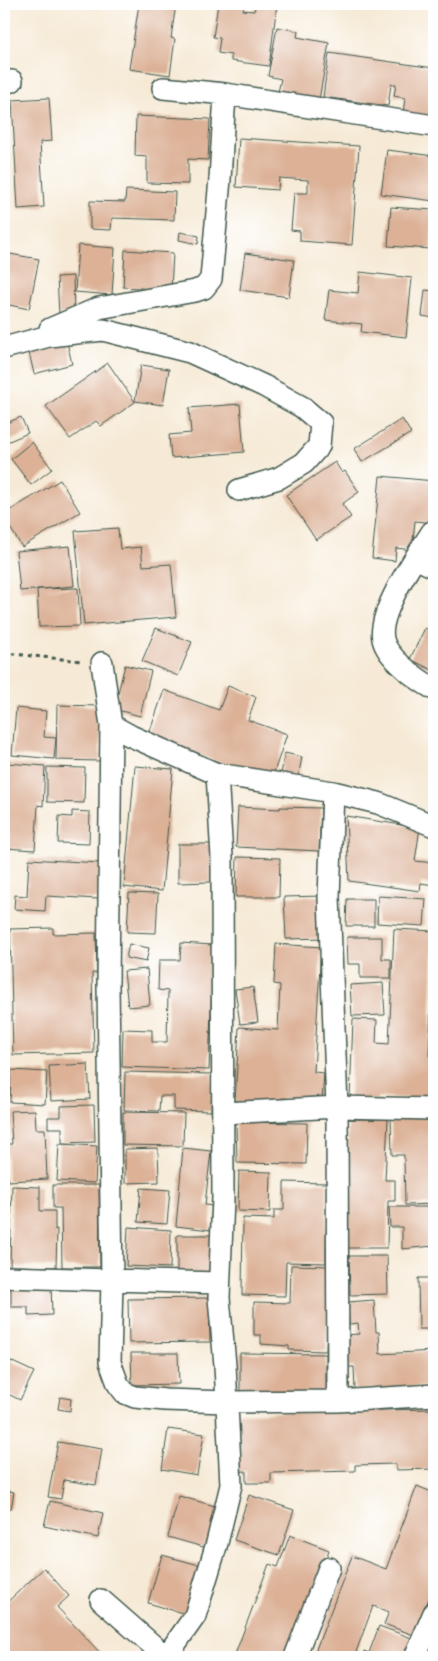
<svg xmlns="http://www.w3.org/2000/svg" width="438" height="1661" font-family="'Balsamiq Sans',sans-serif">
<style>
.building{fill:#dcb196}
.lines{fill:none;stroke-linecap:round;stroke-linejoin:round}
.street-casing{stroke:#3f574c;stroke-width:24}
.path{stroke:#3f574c;stroke-width:3;stroke-dasharray:4 4;stroke-linecap:butt}
.street{stroke:#fff;stroke-width:21}
</style>
<rect width="100%" height="100%" fill="#fff"/>
<filter id="ink" filterUnits="userSpaceOnUse"><feTurbulence type="fractalNoise" baseFrequency=".02" numOctaves="2"/><feDisplacementMap in="SourceGraphic" scale="10" xChannelSelector="R" yChannelSelector="G"/><feConvolveMatrix kernelMatrix="1 2 1 2 8 2 1 2 1" color-interpolation-filters="sRGB"/></filter>
<filter id="wash" filterUnits="userSpaceOnUse"><feTurbulence type="fractalNoise" baseFrequency=".0096" numOctaves="4" result="noise"/><feDisplacementMap in="SourceGraphic" scale="20" xChannelSelector="R" yChannelSelector="G"/><feGaussianBlur stdDeviation="1.12" result="paint"/><feColorMatrix in="noise" values="0 0 0 0 0 0 0 0 0 0 0 0 0 0 0 0 0 1.4 0 .05"/><feComposite in="paint" operator="in"/></filter>
<g filter="url(#wash)">
<rect width="100%" height="100%" fill="#f6ead6"/>
<g id="blocks">
<path class="building" d="M139,4H176L171,38L175,39L170,75L129,69Z
M218,4H244L243,10L254,11L256,4H277L269,66L231,61V55L218,53L220,38L213,37Z
M277,27L298,31L297,37L329,43L319,100L278,92L281,79L268,76Z
M329,53L434,68V117L403,113L405,98L394,96L396,84H391L388,106L323,97Z
M49,98L52,141L40,142L44,207L18,209L12,100Z
M136,116L210,119L208,160L188,159V184L147,183V157L135,156Z
M4,133H5L8,158H4Z
M239,138L359,146L352,245L300,241V231L291,230L294,193H308V180L279,178L278,190L236,187Z
M387,150L434,156V201L381,194Z
M4,177H8L9,187H4Z
M126,190L175,192L174,220L112,218L111,230L90,229V201L125,202Z
M391,207L433,210L431,249L388,246Z
M180,232L199,236L198,244L179,240Z
M78,245L115,248L112,295L75,292Z
M125,250L173,253L171,290L123,287Z
M4,253L39,259L29,309L4,304Z
M245,253L294,260L289,297L240,290Z
M360,272L412,278L406,337L361,332L362,324L325,320L329,290L358,293Z
M73,276L74,313L59,314L57,277Z
M425,290L434,291V318L422,316Z
M66,338L72,364L34,374L28,348Z
M108,363L135,402L101,426L96,421L70,439L46,406Z
M141,365L169,369L163,405L135,401Z
M240,404L244,452L171,458L169,435L191,433L189,408Z
M21,417L28,433L7,442L4,435V424Z
M402,419L411,433L362,462L354,449Z
M32,442L52,469L31,485L11,459Z
M335,462L342,473L345,471L359,492L342,504L351,517L316,540L286,495Z
M380,476L434,481V523L415,521L412,550L396,548L395,561L372,558Z
M60,480L80,512L22,547L4,518V514Z
M118,528L120,549L141,547L143,566L171,564L176,617L84,625L75,531Z
M70,546L74,586L20,591L16,551Z
M78,588L80,626L39,627L37,589Z
M156,628L192,642L178,676L142,661Z
M425,628L434,633V671L410,659Z
M125,665L151,671L140,716L114,709Z
M228,686L256,697L248,720L287,734L271,781L166,743L149,734L164,690L219,710Z
M57,705L100,706V761L56,760Z
M16,708L46,711L44,737L56,738L54,759L12,755Z
M285,753L302,757L298,778L281,774Z
M7,763L45,766L43,806L38,805L35,850L4,848V818Z
M135,766L173,769L162,891L124,887Z
M47,767L85,768L84,803L47,802Z
M238,807L280,809V807L321,808L319,851L236,847Z
M72,811L90,812L89,844L58,843L59,816L72,817Z
M346,816L420,828L415,861L434,863V885L421,883L420,891L349,881Z
M178,844H211V882L178,883Z
M237,857L280,858L279,897H236Z
M29,859L100,863L98,899L46,896L45,911L14,909L15,895L27,896Z
M129,893L158,894L156,933L127,932Z
M323,896L325,938L286,939L284,897Z
M378,896L426,899L424,926L377,923Z
M347,899H374V926H346Z
M53,928V934L96,933L97,973H92L94,1053L13,1055L10,929Z
M394,929L434,931L429,1056H434V1099L377,1097V1100L350,1099L353,1019L377,1020L376,1043L389,1044Z
M347,937H382V959H391V978H360V964H348Z
M181,943L213,945L209,1070L122,1067L123,1029L152,1030V1042H167L168,991L158,990L159,960H180Z
M129,944L149,948L146,962L126,958Z
M276,944L321,947L314,1072L324,1073L322,1101L282,1098V1106L235,1103L239,1027L278,1030L280,985L274,984Z
M147,969L150,1005L128,1007L124,971Z
M383,983L385,1015L352,1016L350,985Z
M253,987L258,1022L240,1024L235,989Z
M88,1064L90,1099L51,1101L49,1066Z
M11,1070L47,1072L45,1104L10,1102Z
M125,1072L212,1074L211,1111L174,1110V1096H160L159,1111L124,1110Z
M94,1105L95,1142L62,1143V1128H48V1117H61V1106Z
M35,1110L36,1129H45L47,1179L8,1181L6,1144H12L10,1111Z
M123,1112L184,1113L183,1146L123,1145Z
M434,1116V1204L405,1205L404,1155H392L391,1117Z
M348,1119H388L385,1180H395V1201H388L387,1248H347Z
M236,1122L307,1123L306,1164L237,1163Z
M59,1144L97,1146L95,1183L57,1181Z
M158,1148L159,1182L125,1183V1149Z
M183,1148L211,1151L205,1205L212,1206L210,1230L176,1226Z
M239,1171L271,1172L270,1212L238,1211Z
M284,1182L327,1183L326,1263L286,1262L285,1296L242,1295L243,1218L274,1219V1210H284Z
M53,1185H99L100,1267H62L61,1208H53Z
M12,1186L40,1187V1211H55V1230L57,1229L56,1267L10,1266Z
M141,1188L170,1190L167,1224L138,1222Z
M389,1207H434V1246L402,1249V1227H390Z
M128,1227L171,1230L170,1268L126,1266Z
M177,1235H215V1276L177,1275Z
M349,1256H387L388,1294L350,1295Z
M291,1265L329,1266L326,1351L289,1350V1346L261,1344V1335H254V1302L290,1303Z
M418,1278H434V1329H419Z
M51,1281L52,1315L28,1316V1307H11V1282Z
M209,1298L210,1342L129,1343L128,1299Z
M374,1300L376,1332H379L380,1354L434,1351V1386L355,1390L354,1367H346L344,1335L359,1334L358,1323L349,1324L348,1302Z
M131,1353H178L179,1384L132,1385Z
M240,1353L326,1354V1394L240,1393Z
M4,1358L34,1372L20,1400L4,1392Z
M60,1397L71,1399L70,1411L58,1409Z
M434,1409V1469L396,1470V1464L355,1465V1471L271,1473V1483H246V1471L235,1472L234,1413Z
M168,1429L204,1434L197,1475L162,1469Z
M58,1442L102,1449L96,1485L64,1480L61,1499L48,1497Z
M417,1486L434,1493V1585L426,1606L431,1608L419,1637L384,1624L389,1612L373,1606L356,1652L363,1655L364,1651L369,1653L379,1626L417,1640L410,1657H313L352,1556L386,1569Z
M4,1490L14,1492L11,1509L4,1508Z
M249,1495L294,1510L279,1555L234,1540Z
M179,1496L222,1508L210,1549L168,1537Z
M50,1501L103,1513L98,1538L44,1526Z
M290,1535L329,1550L289,1657H234L269,1564L278,1567Z
M162,1555L203,1566L189,1615L148,1603Z
M44,1568L69,1596L57,1607L104,1657L4,1656V1605Z
M188,1653L199,1657H186Z"/>
</g>
</g>
<g filter="url(#ink)">
<use href="#blocks" fill-opacity="0" stroke="#3f574c" stroke-width="1"/>
<g class="lines">
<defs>
<path id="street" d="M4,82L12,81
M163,88L225,94L434,126
M50,329L99,308L195,291L204,288L211,279L220,179L225,94
M4,348L49,336L103,330L190,352L264,386L302,407L321,423L319,446L304,463L279,478L239,490
M434,532H432C418,554 377,612 383,639C387,658 418,680 434,689
M416,558L434,567
M102,663L111,725L108,985L112,1281L110,1362L118,1384L125,1393L135,1397L165,1400L227,1402L338,1401L434,1395
M111,725L131,736L217,774L333,792L378,803L434,826
M333,792L329,897L337,1107L338,1401
M223,1113L337,1107L434,1109
M4,1277L219,1283
M101,1600L165,1656
M166,1657L195,1616L217,1543L231,1485L225,1365L219,1298L223,1198L222,857L217,774
M295,1657L329,1568
M415,1657L434,1613"/>
</defs>
<use href="#street" class="street-casing"/>
<path class="path" d="M4,653L81,661"/>
<use href="#street" class="street"/>
</g>
</g>
<rect width="438" height="1661" fill="none" stroke="#fff" stroke-width="20"/>
</svg>
